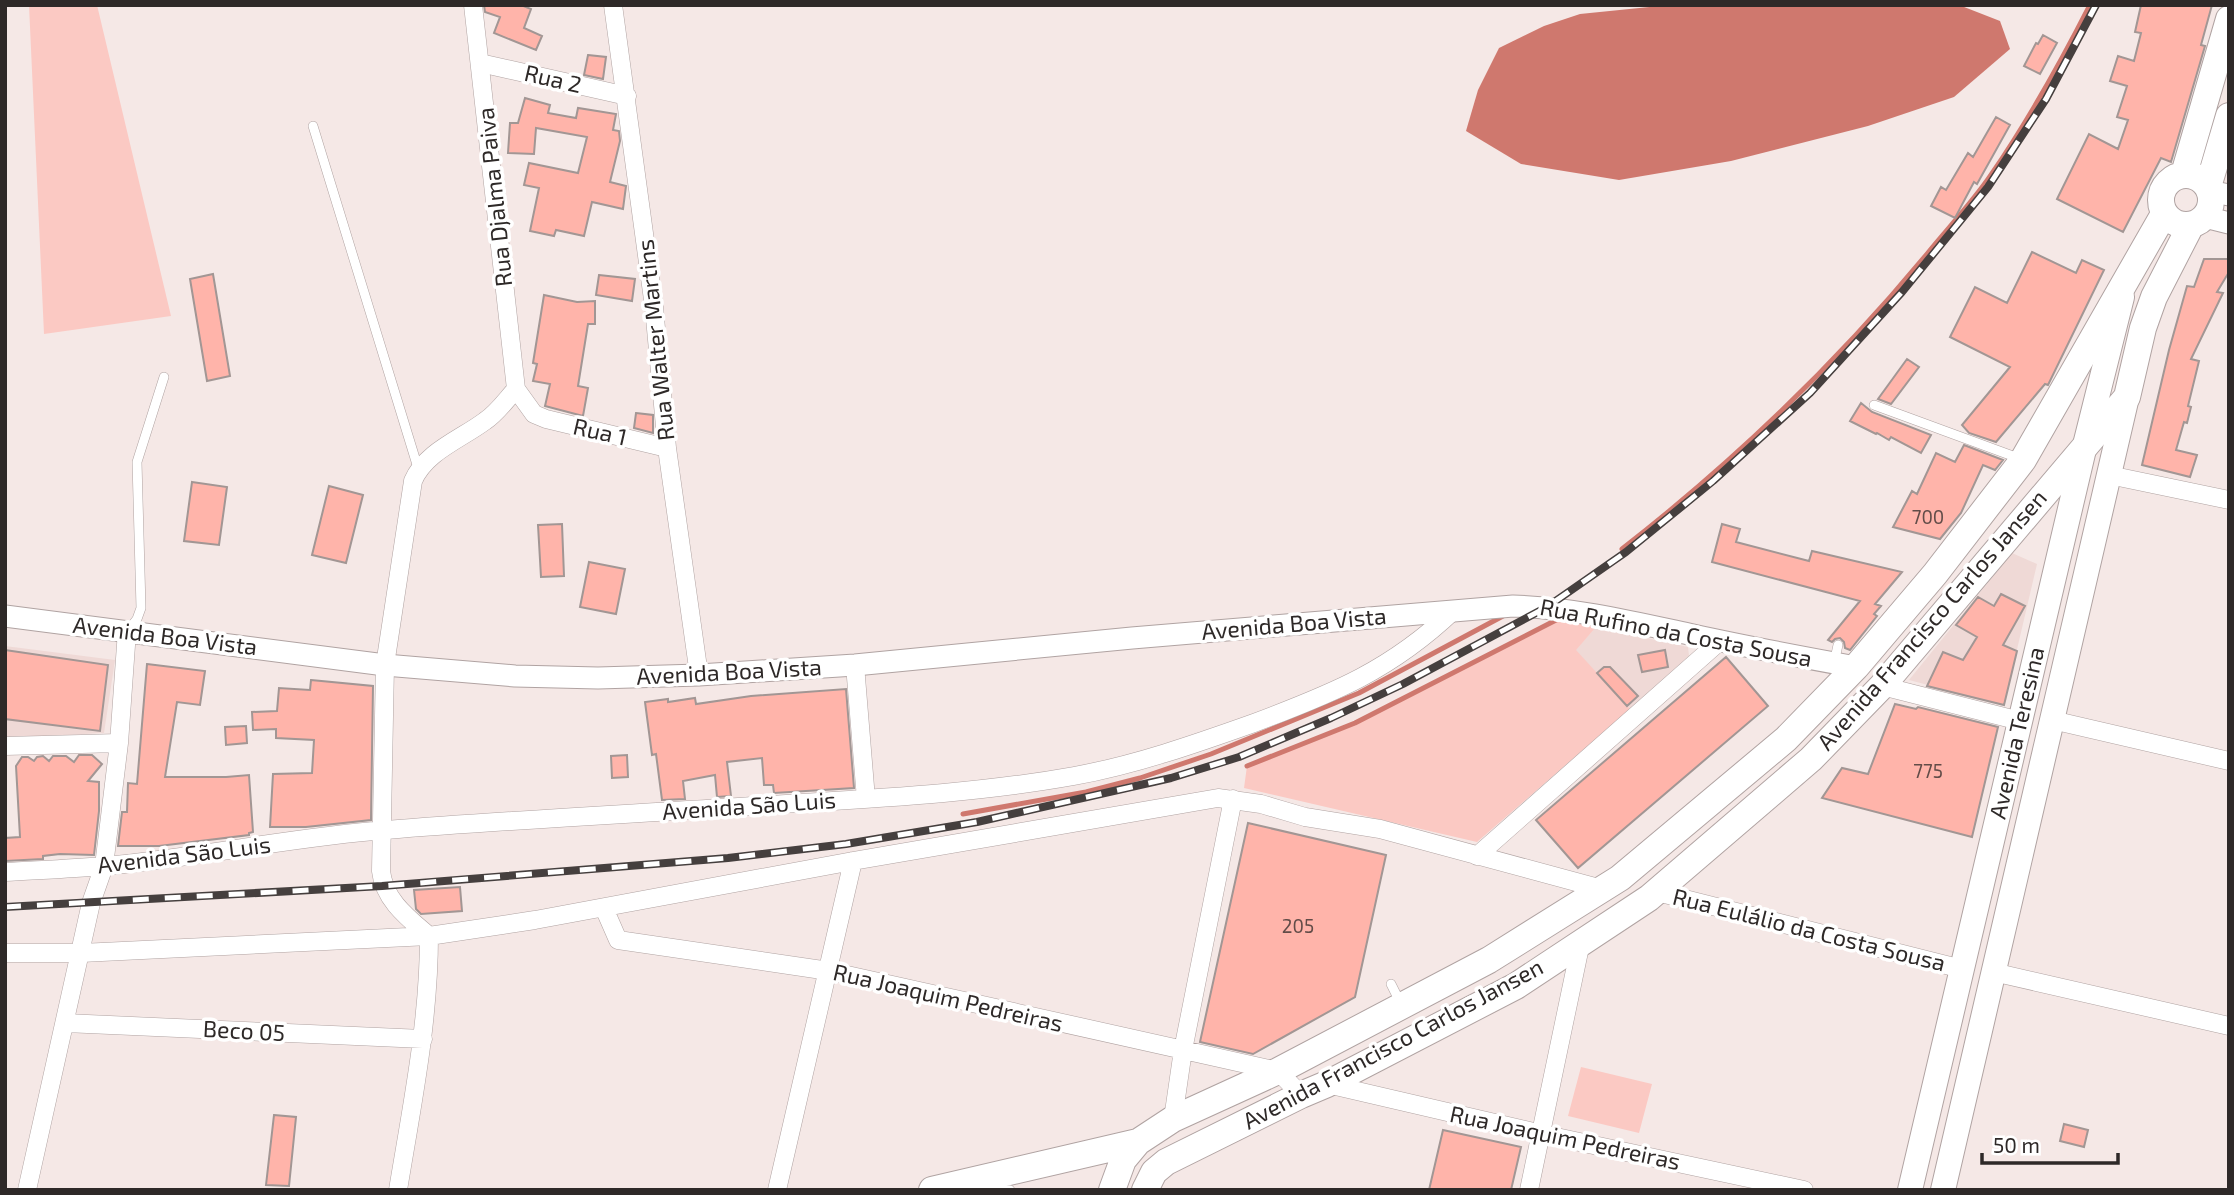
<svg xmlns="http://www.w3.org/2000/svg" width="2234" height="1195" font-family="'Exo 2',sans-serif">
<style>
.built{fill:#efd9d6}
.green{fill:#fbc9c3}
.water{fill:#cf786e}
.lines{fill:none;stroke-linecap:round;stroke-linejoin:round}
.stream{stroke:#cf786e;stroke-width:5}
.building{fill:#ffb4aa;stroke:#a29694;stroke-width:2}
.service-casing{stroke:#b0a3a2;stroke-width:10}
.minor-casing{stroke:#b0a3a2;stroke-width:19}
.tertiary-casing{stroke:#b0a3a2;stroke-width:23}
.secondary-casing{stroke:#b0a3a2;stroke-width:26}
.primary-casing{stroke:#b0a3a2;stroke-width:28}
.service{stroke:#fff;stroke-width:9}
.minor{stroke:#fff;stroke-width:18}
.tertiary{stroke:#fff;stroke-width:21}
.secondary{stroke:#fff;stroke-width:24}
.primary{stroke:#fff;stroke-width:26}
.rail-casing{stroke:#453f3e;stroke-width:8}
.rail{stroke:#fff;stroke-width:5;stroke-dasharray:16;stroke-linecap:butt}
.labels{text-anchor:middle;stroke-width:7;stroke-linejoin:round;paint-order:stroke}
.number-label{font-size:19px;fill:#624c48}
.street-label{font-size:23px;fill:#2e2928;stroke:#fff}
</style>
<rect width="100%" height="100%" fill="#f5e8e6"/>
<path class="built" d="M2012,553L2037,564L2004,705L1909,680Z
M1596,627L1688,647L1689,656L1630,709L1575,650Z
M5,646L115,660L104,733L5,738Z"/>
<path class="green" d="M29,5H97L171,316L44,334Z
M1562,617L1596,627L1576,650L1630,709L1477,842L1244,788L1247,766L1355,723Z
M1581,1067L1652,1084L1639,1133L1568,1116Z"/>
<path class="water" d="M1669,5H1959L2000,21L2010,49L1954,97L1868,126L1731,161L1619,180L1521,164L1466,131L1478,90L1499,48L1544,26L1580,14Z"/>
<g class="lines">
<path class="stream" d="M1622,549C1735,461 1836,364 1927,254C1948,228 1972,203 1991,175C2028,121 2060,64 2090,5
M1247,766L1355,723L1562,617
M963,814L1086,792L1140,778L1211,754L1359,693L1503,616"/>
</g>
<path class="building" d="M484,5H521L531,9L524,28L542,36L536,50L494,33L500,17L485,12Z
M2141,5H2212L2201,45L2205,46L2171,162L2161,158L2123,232L2057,199L2089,134L2118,149L2128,120L2117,117L2127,86L2110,81L2118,56L2134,61L2141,33L2135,32Z
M2043,35L2057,43L2040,74L2024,66L2036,43L2038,44Z
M588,55L606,57L603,79L584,75Z
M525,98L550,105L548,113L576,118L578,108L616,114L613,130L619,131L620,141L610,182L626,186L623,209L592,202L584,236L556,230L554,236L530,231L539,188L524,185L529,163L578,173L587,137L536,128L534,154L508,153L510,123H518Z
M1996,117L2010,125L1977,184L1974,182L1955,218L1931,206L1941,187L1946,190L1968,153L1973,157Z
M2032,252L2076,273L2082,260L2104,270L2048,385L2045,384L1996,442L1969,433L1962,425L2010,367L1950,337L1975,287L2007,303Z
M2204,259H2229V272L2217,292L2223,293L2191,359L2199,361L2188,406L2191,407L2187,423L2184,422L2176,450L2197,455L2190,477L2142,465L2169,350L2187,286L2194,287Z
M213,274L230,376L207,381L190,279Z
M599,275L635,279L632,301L596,295Z
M544,295L577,302L595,301V324H588L578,386L588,388L583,416L545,406L550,384L533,381L537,364L533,363Z
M1907,359L1919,367L1891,404L1878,399Z
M1861,403L1872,412L1931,435L1921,453L1891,437L1889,440L1877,433L1876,434L1850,421Z
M636,413L653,415V433L634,428Z
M1964,445L2003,460L1995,470L1983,465L1961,513L1940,539L1893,527L1912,491L1917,494L1936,453L1955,462Z
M192,482L227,487L219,545L184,541Z
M329,486L363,495L346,563L312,555Z
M562,524L564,576L541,577L538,525Z
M1722,524L1740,529L1736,542L1809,561L1812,551L1902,572L1875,604L1881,606L1874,614L1877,616L1850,650L1845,648L1844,642L1840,638L1835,639L1832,642L1828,640L1860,601L1712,562Z
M589,562L625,569L616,614L580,607Z
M2001,594L2025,606L2003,645L2017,651L2004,705L1927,686L1943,652L1963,660L1977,637L1956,625L1978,597L1994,606Z
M5,650L108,665L100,731L5,719Z
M1665,650L1668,667L1642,672L1638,655Z
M1726,657L1768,706L1578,868L1536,820Z
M147,664L205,671L200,705L177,702L165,777H226L249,775L253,832L249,833V835L159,846H118L122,812H127L128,783L137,784Z
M1604,667H1610L1638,696L1627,706L1597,673Z
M311,680L373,686L371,820L306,827H270L273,774L312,773L314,740L276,738V729L253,730L252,712L277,711L279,688L310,690Z
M846,689L854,788L774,793L773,785H764L762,758L727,762L731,796L717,797L715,775L683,781L685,799L662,800L656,754L652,755L645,702L668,699V702L695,698L696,704L751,696Z
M1895,704L1916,709L1918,707L1998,727L1972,837L1822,798L1842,768L1868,774Z
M246,726L247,743L226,745L225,727Z
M79,755H92L102,764L88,781L99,782V811L94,855L60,854L43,856V859L5,861V838L20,837L16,766L22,757H28L34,761L37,757L43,756L49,761L53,756H66L74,762Z
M627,755L628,777L612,778L611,756Z
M1248,823L1386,855L1355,997L1253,1054L1200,1042Z
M460,887L462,911L421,914L416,909L414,890Z
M274,1115L296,1117L289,1186L266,1185Z
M2064,1124L2088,1130L2084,1147L2060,1141Z
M1443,1130L1521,1147L1511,1190H1429Z"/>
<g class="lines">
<defs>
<path id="service" d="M313,126L418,468
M1874,405L2021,459
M129,629L137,619L141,608L137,462L164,377
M1834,663L1838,645
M1391,984L1400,1002
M995,1190H1010"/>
<path id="minor" d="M473,5L516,389L534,414L546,419L667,448
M613,5L654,307L667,448L699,675
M480,63L627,96
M2109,475L2229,500
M855,665L866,799
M1882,686L2020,721
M2052,720L2229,761
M5,746L119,743
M1477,856L1720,641
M5,872C38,870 70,869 103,866C197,858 291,837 386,830C508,820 630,814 753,806C860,799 968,795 1074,776C1135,765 1195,744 1254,723C1334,693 1391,670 1454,610
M1657,892L1962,969
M604,908L618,940L829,971L1278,1071L1301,1095
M5,953H81L429,936L535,920L853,861L1218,798L1261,804L1305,817L1380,829L1602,889
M1993,972L2229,1026
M65,1023L423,1039
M1327,1084L1542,1134L1804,1190
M1173,1119L1183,1050L1233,799
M27,1190L91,903L104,866L119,743L127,631
M398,1190C412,1105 429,1022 429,936C408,918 384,900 381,871L385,665L413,481C425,452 461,439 485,421C497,413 506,400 516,389
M777,1190L853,861
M1529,1190L1581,942"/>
<path id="tertiary" d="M2209,191L2229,195
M2205,217L2229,223
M5,616L385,665L515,676L598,678L699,675L855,665L1132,638L1513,606C1575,608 1633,622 1693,635C1747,647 1801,657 1856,667"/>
<path id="secondary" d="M1910,1190L2085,445L2122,297
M1943,1190L2127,397"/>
<path id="primary" d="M2184,174L2229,19
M2161 200a25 25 0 1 1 50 0a25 25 0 1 1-50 0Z
M2208,187L2229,116
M932,1190L1138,1142L1173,1119L1278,1071L1489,960L1620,878L1786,739L1856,667L1935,574L2023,460L2164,214
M1112,1190L1123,1160L1138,1142
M1145,1190L1154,1172L1166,1162L1301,1095L1327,1084L1516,986L1649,898L1811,759L1882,686L2127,397L2143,328L2154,297L2191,225"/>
</defs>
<use href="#service" class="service-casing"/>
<use href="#minor" class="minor-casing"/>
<use href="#tertiary" class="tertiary-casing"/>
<use href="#secondary" class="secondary-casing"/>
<use href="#primary" class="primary-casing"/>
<use href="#service" class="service"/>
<use href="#minor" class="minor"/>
<use href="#tertiary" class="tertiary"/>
<use href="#secondary" class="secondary"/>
<use href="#primary" class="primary"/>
<defs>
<path id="rail" d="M5,907L382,886L728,858L846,844L977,822L1171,778L1239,757L1331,718L1403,684L1547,607L1626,552L1713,481L1810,393L1902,292L1988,187L2046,99L2096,5"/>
</defs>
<use href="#rail" class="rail-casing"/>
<use href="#rail" class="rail"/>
</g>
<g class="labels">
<g class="number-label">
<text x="1928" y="524">700</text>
<text x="1928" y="778">775</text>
<text x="1298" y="933">205</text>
</g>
<g class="street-label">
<text transform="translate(553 79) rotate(13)" y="8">Rua 2</text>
<text transform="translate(495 197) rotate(-96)" y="8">Rua Djalma Paiva</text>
<text transform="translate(656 340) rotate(-96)" y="8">Rua Walter Martins</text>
<text transform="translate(600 432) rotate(13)" y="8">Rua 1</text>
<text transform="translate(1932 620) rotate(-49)" y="8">Avenida Francisco Carlos Jansen</text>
<text transform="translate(1294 624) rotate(-5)" y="8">Avenida Boa Vista</text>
<text transform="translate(1676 633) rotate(11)" y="8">Rua Rufino da Costa Sousa</text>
<text transform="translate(165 636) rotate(7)" y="8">Avenida Boa Vista</text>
<text transform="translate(729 672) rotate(-3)" y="8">Avenida Boa Vista</text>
<text transform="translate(2017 733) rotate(-77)" y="8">Avenida Teresina</text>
<text transform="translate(749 806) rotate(-4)" y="8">Avenida São Luis</text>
<text transform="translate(184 855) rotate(-7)" y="8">Avenida São Luis</text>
<text transform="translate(1809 930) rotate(14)" y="8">Rua Eulálio da Costa Sousa</text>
<text transform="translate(948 998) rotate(13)" y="8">Rua Joaquim Pedreiras</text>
<text transform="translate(244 1031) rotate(3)" y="8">Beco 05</text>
<text transform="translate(1393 1044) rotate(-28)" y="8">Avenida Francisco Carlos Jansen</text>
<text transform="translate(1565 1138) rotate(12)" y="8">Rua Joaquim Pedreiras</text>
</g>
</g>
<rect width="2234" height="1195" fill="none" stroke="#2e2928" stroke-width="14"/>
<path d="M1982 1153v10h136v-10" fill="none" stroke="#2e2928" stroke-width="3.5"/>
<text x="1993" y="1153" font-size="21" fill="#2e2928" stroke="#ffffff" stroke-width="5" paint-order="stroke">50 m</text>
</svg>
